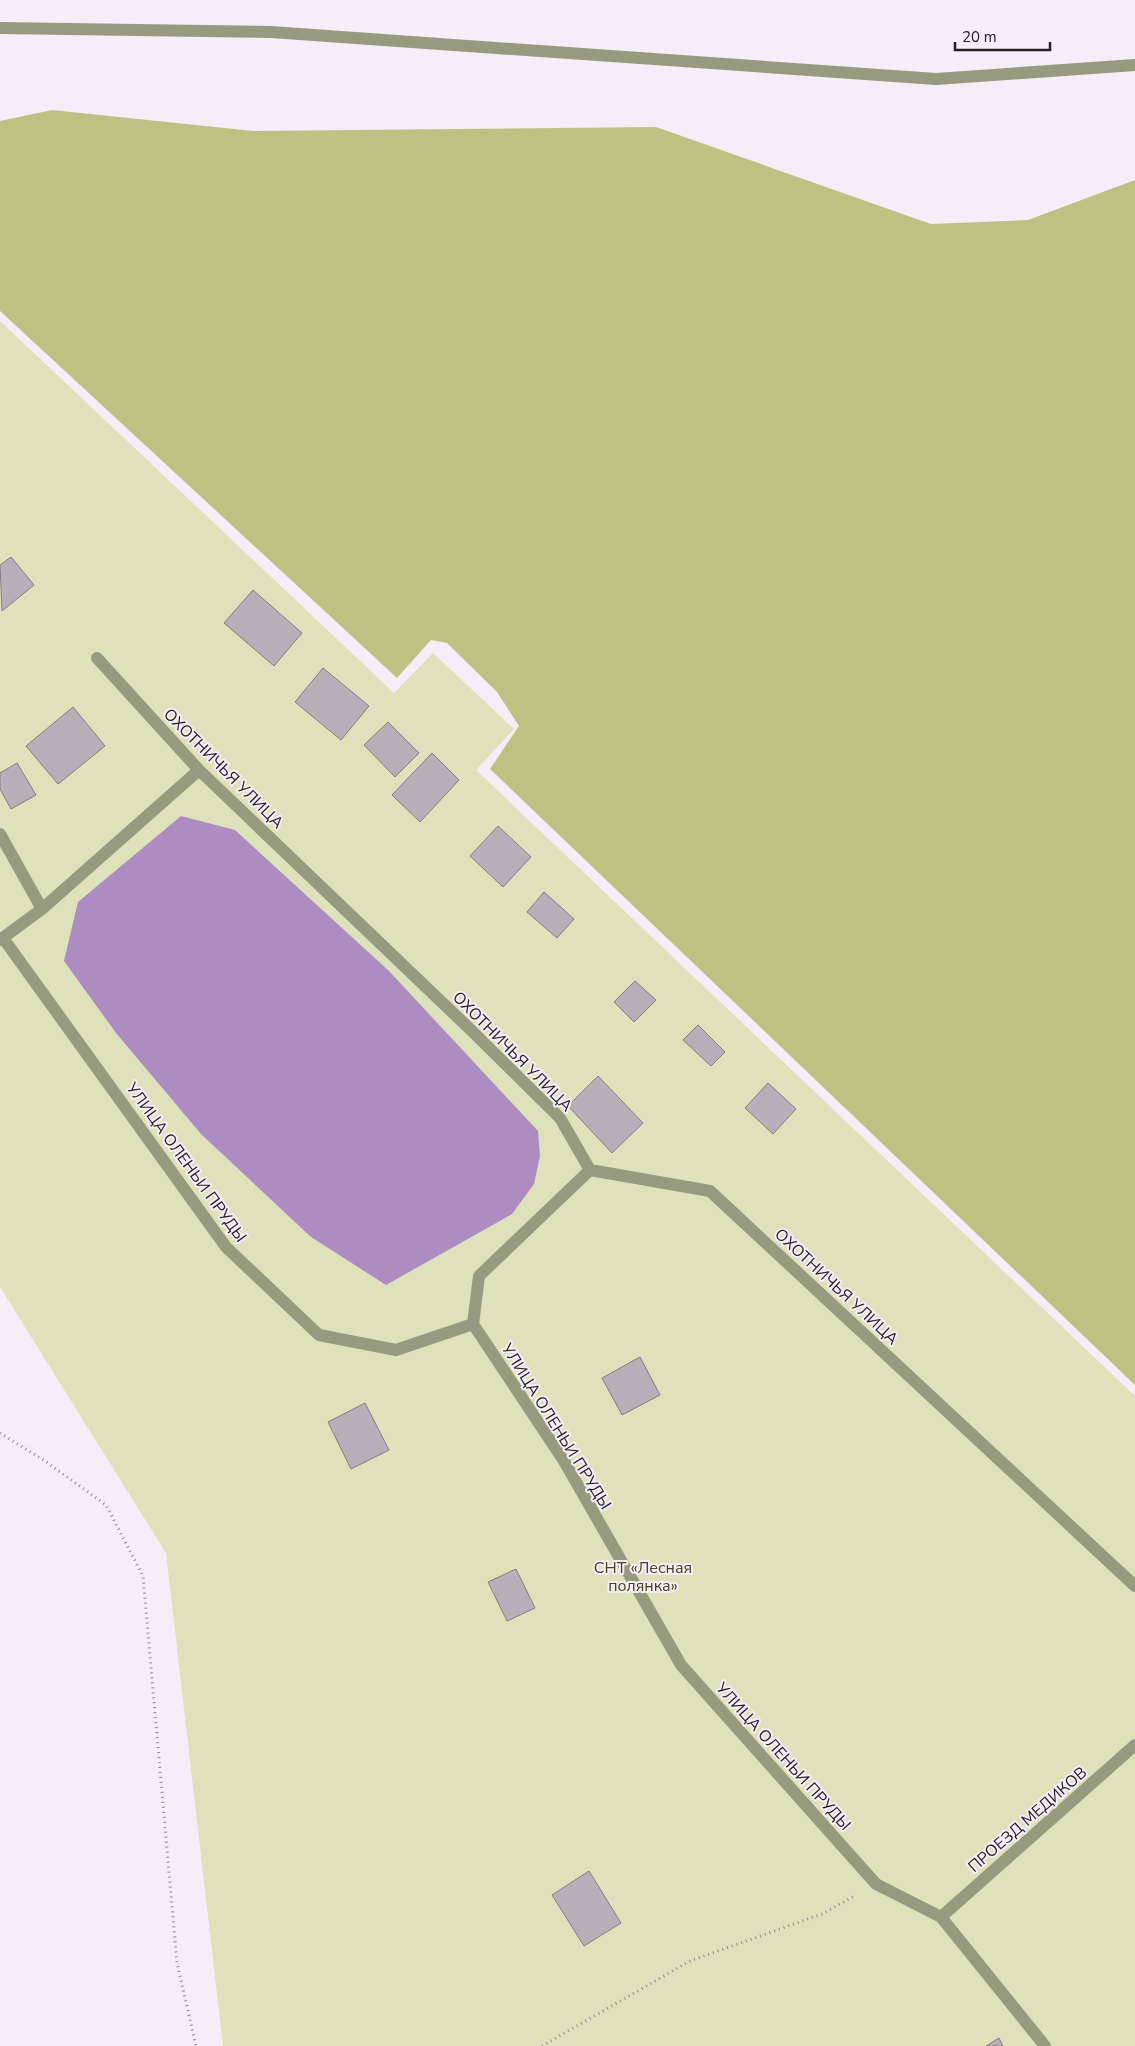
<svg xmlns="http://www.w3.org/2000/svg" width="1135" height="2046" font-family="'Nunito Sans',sans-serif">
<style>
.green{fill:#dde2ba}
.forest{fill:#bbc383}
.water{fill:#ac8cc1}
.building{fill:#b5b1b9;stroke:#817d84}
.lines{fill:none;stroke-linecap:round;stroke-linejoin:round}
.path{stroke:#8e8b91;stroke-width:3;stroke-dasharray:1 4;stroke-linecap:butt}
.minor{stroke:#969a7f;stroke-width:12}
.labels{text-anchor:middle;stroke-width:4;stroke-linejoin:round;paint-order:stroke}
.street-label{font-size:16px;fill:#222124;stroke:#f3eef7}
.park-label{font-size:16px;fill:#424616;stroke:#f3eef7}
</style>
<rect width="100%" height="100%" fill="#f3eef7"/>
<path class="green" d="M0,321L394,693L433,653L514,729L476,770L1135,1396V2046H223L166,1553L0,1287Z"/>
<path class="forest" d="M52,110L253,131L656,127L931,224L1028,220L1135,180V1385L490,769L519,726L497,692L447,643L431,640L397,678L0,311V121Z"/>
<path class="water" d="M181,816L235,830L389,971L538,1131L540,1156L534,1184L512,1214L386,1285L311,1237L201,1134L116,1033L64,961L78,902Z"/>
<path class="building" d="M11,557L34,585L2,611L0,565Z
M253,590L302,633L274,666L224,623Z
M323,668L369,706L341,740L295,702Z
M73,707L105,746L58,784L26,746Z
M388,722L419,753L395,777L364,745Z
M432,753L459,780L420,822L392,795Z
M17,763L36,795L11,809L0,789V773Z
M498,826L531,857L503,887L470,856Z
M544,892L574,919L557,938L527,912Z
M635,981L656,1000L634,1022L614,1002Z
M698,1025L725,1052L711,1066L683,1040Z
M598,1076L643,1123L612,1153L568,1106Z
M768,1083L796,1109L773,1134L745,1108Z
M640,1357L660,1395L622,1415L602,1378Z
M365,1403L389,1450L351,1469L328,1422Z
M516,1569L535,1608L507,1621L488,1582Z
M589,1871L621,1923L584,1946L552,1895Z
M999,2038L1003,2046H986Z"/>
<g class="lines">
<path class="path" d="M0,1433L45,1461L106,1505L143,1576L177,1963L196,2046
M542,2046L690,1961L822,1914L856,1895"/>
<path class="minor" d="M0,28L271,32L936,79L1135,65
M97,658L199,770L473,1032L560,1118L590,1170L710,1191L1135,1586
M0,834L42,909
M3,938L226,1247L319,1335L396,1350L473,1324L564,1461L681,1665L876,1884L941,1917L1045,2046
M0,940L42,909L199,770
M473,1324L479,1276L590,1170
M941,1917L1135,1745"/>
</g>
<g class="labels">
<g class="street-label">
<text transform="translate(224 768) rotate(45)" y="6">ОХОТНИЧЬЯ УЛИЦА</text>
<text transform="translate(513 1051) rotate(45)" y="6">ОХОТНИЧЬЯ УЛИЦА</text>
<text transform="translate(187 1162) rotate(54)" y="6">УЛИЦА ОЛЕНЬИ ПРУДЫ</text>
<text transform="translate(837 1286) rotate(43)" y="6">ОХОТНИЧЬЯ УЛИЦА</text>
<text transform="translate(557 1426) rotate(58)" y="6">УЛИЦА ОЛЕНЬИ ПРУДЫ</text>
<text transform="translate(784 1756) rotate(48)" y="6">УЛИЦА ОЛЕНЬИ ПРУДЫ</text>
<text transform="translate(1027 1819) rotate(-41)" y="6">ПРОЕЗД МЕДИКОВ</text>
</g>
<g class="park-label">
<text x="643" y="1573">СНТ «Лесная<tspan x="643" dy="18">полянка»</tspan></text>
</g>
</g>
<path d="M955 42v8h95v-8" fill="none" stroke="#222124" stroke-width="2.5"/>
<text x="962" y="42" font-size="15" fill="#222124" stroke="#f3eef7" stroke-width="4" paint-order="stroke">20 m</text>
</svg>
